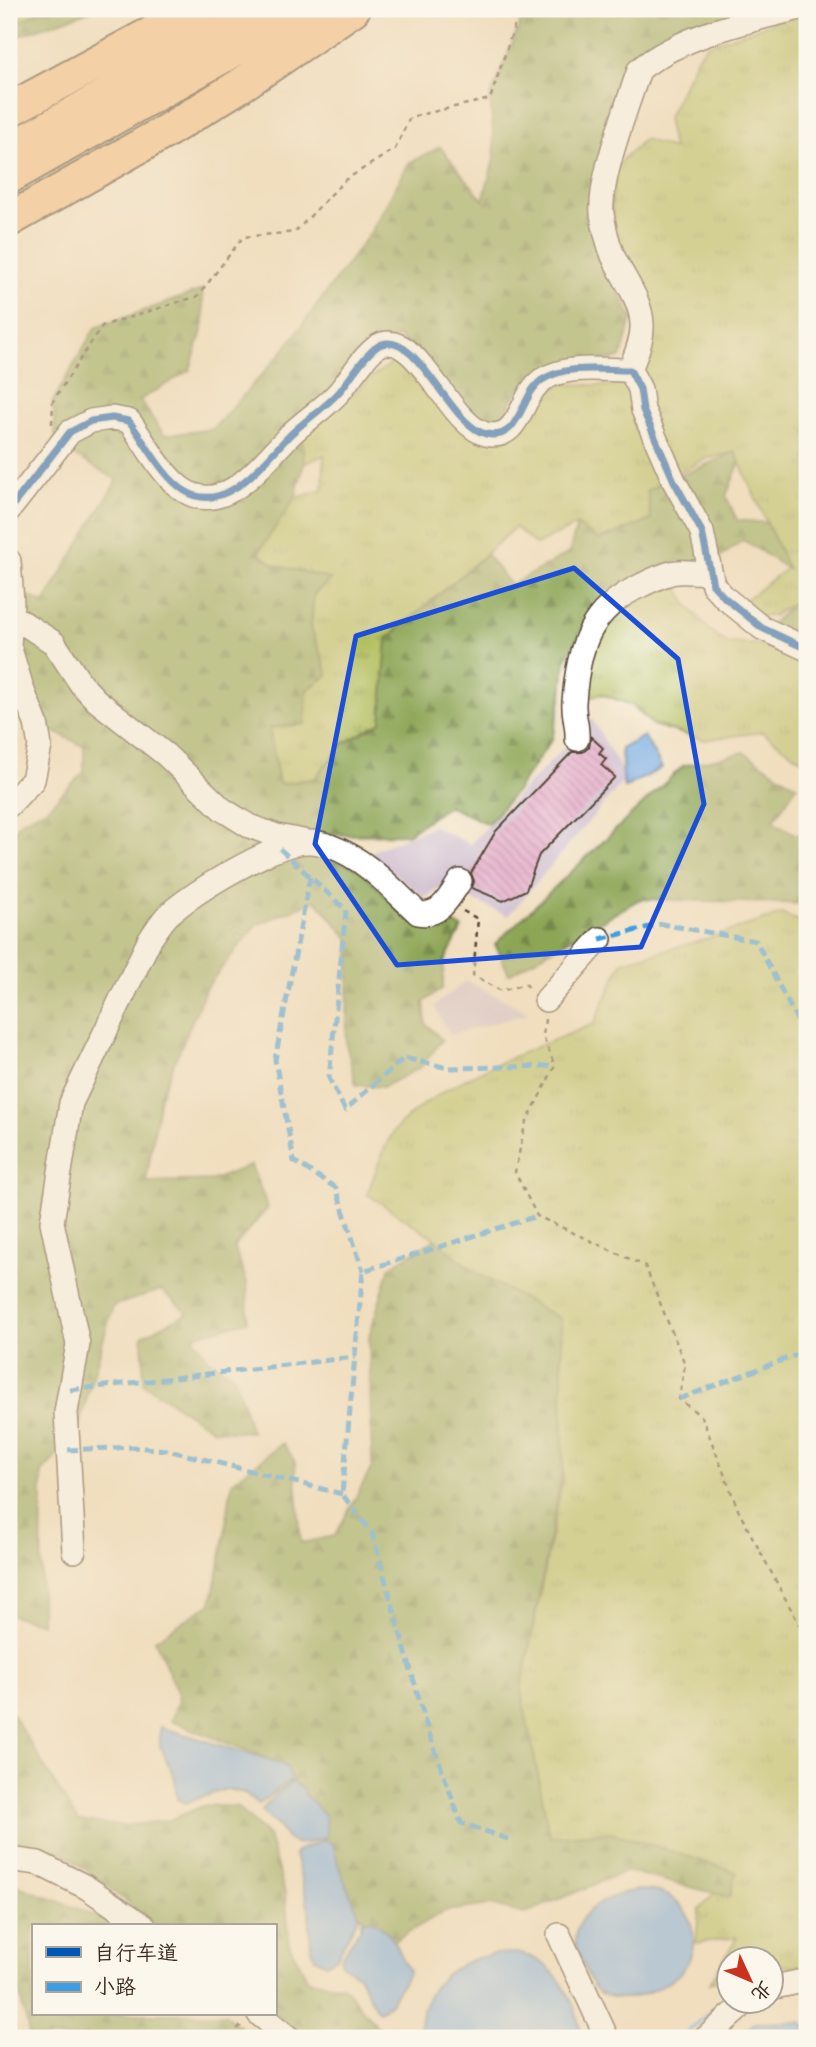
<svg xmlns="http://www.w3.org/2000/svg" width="816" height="2047" font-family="'Patrick Hand','LXGW WenKai TC',sans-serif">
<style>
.industrial{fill:#cfbdd0}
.grass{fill:url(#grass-tufts);stroke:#767440;stroke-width:2}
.forest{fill:url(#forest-firs);stroke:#64683a;stroke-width:2}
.water{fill:#79ade6;stroke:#5a6c82;stroke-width:2}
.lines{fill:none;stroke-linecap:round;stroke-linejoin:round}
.stream{stroke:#79ade6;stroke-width:4.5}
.building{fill:url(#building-back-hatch)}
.minor-casing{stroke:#564536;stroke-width:26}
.highway-casing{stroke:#564536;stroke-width:37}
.path{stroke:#564536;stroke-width:2.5;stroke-dasharray:5 5;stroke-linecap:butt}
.minor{stroke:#fff;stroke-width:23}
.highway{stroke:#f6be87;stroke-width:33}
.quiet{stroke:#3f9ce0;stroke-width:5;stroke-dasharray:10 5;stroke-linecap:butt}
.cycleway-casing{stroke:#fbf7ec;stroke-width:11}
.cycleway{stroke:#0057b8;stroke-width:7}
.marked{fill:none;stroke:#1d4ed8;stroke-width:5;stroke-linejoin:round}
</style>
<defs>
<pattern id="grass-tufts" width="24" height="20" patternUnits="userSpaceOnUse" patternTransform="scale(1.75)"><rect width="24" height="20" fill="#b2bf61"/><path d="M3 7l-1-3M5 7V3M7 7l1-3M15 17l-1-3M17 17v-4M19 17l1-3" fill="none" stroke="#929b4f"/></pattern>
<pattern id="forest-firs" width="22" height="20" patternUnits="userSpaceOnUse" patternTransform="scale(1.75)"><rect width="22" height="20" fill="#8da657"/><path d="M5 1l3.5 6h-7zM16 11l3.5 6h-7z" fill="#748747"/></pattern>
<pattern id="building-back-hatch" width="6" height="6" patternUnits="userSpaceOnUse" patternTransform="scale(1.75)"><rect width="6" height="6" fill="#e4a8c9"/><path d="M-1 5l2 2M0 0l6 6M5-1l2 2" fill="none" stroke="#ba89a3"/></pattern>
</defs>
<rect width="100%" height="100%" fill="#fbf7ec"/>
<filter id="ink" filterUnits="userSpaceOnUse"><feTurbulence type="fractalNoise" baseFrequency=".0143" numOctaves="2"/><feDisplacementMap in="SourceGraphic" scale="14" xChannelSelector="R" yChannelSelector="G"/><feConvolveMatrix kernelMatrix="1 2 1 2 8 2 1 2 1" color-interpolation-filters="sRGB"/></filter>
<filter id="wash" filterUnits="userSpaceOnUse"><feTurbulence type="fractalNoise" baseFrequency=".00686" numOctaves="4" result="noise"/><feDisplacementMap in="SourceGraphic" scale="28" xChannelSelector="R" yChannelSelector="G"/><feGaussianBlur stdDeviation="1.57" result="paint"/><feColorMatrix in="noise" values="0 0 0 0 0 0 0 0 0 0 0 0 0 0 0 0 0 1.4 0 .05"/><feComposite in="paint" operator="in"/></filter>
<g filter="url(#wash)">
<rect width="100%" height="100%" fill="#f0debf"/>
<path class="industrial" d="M592,719L626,778L508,916L442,886L425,898L368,853L433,826L470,844Z
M466,981L530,1013L450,1035L434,1006Z"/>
<path class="grass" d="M9,9H49L9,28Z
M807,11V597L797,600L773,616L754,617L744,601L787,568L735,452L705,459L648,490L651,520L599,540L577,525L536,545L515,527L442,594L388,681L381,722L343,744L314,779L279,784L269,728L307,690L328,675L311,628L281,569L258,553L295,498L323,490L324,455L304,464L302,437L373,376L393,363L413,373L483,442L540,396L564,384L613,386L633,381L643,357L618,250L608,181L618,164L644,139L673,149L667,119L697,57L707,45Z
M676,585L690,608L709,630L727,643L790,646L807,651V763L762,732L704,740L653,725L632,705L602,694L581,699L595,637L626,603Z
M781,914L807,924V1965L771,1967L770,1960H728V1977L710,1983L737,1937L696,1943L699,1909L736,1873L553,1849L519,1699L563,1478L561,1319L494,1288L435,1239L367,1194C374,1178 385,1141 395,1130C437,1082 535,1048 594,1024L622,962L707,939Z"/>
<path class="forest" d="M44,9H96L9,39V27Z
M526,9H774L651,54L623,103L605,261L632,319L621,358C593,363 536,367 518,391C503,410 512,415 487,428L398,336L301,429L304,464L295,498L258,553L275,565L331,579L314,594L311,628L328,675L307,690L305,724L269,728L279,784L314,779L343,744L381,722L387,639L486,554L511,585L569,553L577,525L599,540L651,520L647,490L735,452L740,462L726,496L737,520L767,523L788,569L743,540L711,565L677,561L581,631L565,662L562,695L552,739L516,791L488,824L448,806L407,834L323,835L321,858C332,861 348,863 358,869C387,889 408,944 449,920L462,928L444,962L443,988L424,1002L426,1024L442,1040L421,1067L383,1087L356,1085L346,1044L350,940L316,900L256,925L206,988L160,1096L146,1182L213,1180L251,1165L268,1208L234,1247L247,1282L248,1321L193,1336L207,1357L235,1377L251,1432L213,1430L144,1384L142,1336L188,1313L161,1290L113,1306L76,1436L42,1472L41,1624L9,1614V838L21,821L46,809L84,772V746L46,728L14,650V590L44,603L117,480L56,445L53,401L95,328L202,290L204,324L190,370L140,400L164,435L213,429L284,350L372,230L409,163L440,147L483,200L495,155L490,99Z
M807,597V645L767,628L797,600Z
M744,752L797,786L773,821L795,834H807V904L640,899L509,974L495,944L683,766Z
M435,1239L476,1273L561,1319L563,1468L521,1690L550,1837L610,1832L736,1872L730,1897L626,1871L524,1914L491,1905L445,1911L393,1941L359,1915L339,1868L276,1762L171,1721L179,1697L155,1640L211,1603L223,1548L232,1482L283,1443L295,1462L301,1543L335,1536L372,1467L369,1336L390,1267Z
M9,1709L78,1821L125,1826L170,1820L205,1805L237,1807L268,1836L285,1893L290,1946L308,1980L343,1986L384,2035L385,2038H300L275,2014V1926H157L63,1852L9,1846Z
M9,1861L16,1885L107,1920L114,1926H33V2014H224L254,2038H30L9,1948Z"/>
<path class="water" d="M644,736L662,768L624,788L621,749Z
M160,1727L276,1762L287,1767L291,1779L259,1804L244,1793L226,1789L185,1803L177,1799L175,1778L160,1746Z
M292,1781L302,1788L305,1795L325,1815L327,1836C317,1840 299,1848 289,1840C284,1837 282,1830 278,1826C272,1821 266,1817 262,1810L274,1796Z
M325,1840L333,1844L339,1868L359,1915L337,1957L326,1964L315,1958L311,1947L309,1909L295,1855L296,1851Z
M636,1890C646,1890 658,1890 667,1895C696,1910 702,1950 680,1973C672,1981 662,1985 653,1990C637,1998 618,2002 601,1993C591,1988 589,1976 584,1966C581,1959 575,1950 575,1941C575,1910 610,1895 636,1890Z
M361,1921C365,1921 369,1920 373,1921C389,1927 403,1958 409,1972L390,2003L380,2011L376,2009L358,1975L341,1964V1958L361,1927Z
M516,1953C556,1959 577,2001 581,2038H419C420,1979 461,1953 516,1953Z
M801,2022L807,2026V2038H733L755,2023Z"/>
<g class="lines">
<path class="stream" d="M770,1974H787
M689,2030L728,1998"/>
</g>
<g id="blocks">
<path class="building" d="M591,737L603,748L599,753L606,759L601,765L615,777L539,855L526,890L503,901L472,888L474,881L471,873L496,831L572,752H583L589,747Z"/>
</g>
</g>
<g filter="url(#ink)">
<use href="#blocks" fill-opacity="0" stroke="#564536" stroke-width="2"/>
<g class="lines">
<defs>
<path id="minor" d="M796,9C749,20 676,38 639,70C627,107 599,178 602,214C604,227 608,243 613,256C623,278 641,299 642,324C643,340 635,356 630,370L640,389L643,410L674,481L702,532L713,585L725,598L762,628L807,649
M9,510L70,432L91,421L112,418L129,421C145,442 163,478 185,491C227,517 266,458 292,433C307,419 326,407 340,391C350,379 368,349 382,344C418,332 450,426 486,434C521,442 520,395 542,380C567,364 602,370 630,370
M9,561L12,602L9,646L23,691L36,723L40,746L33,780L9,805
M11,615L54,643L81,684L96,700L166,755L222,809L249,826L277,836L303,841
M577,739C578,726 573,715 574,702C578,647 589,609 642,585C652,580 666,573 677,572C688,571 699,573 709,573
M546,1000L600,939
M74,1551L66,1412L78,1344L52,1222L71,1103L149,941C155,932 161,922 168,915C194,892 274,842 309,842C315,842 324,844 330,846C366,859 391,888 418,913C440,918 450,896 460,881
M9,1859L38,1863L86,1887L144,1926
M559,1935L607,2038
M770,1988L798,1982L807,1985
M259,2014L289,2038
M706,2038L746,2002"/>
<path id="highway" d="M9,110L197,9
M9,150L260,9
M9,177L306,9
M9,220L163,133L241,85L353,9"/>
</defs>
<use href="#minor" class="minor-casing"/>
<use href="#highway" class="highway-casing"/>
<path class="path" d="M52,424L53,401L102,326L198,296L243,237L295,232L345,180L395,149L410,117L490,99L517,18L528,9
M463,911L478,919L473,975L501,991L525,984L530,988
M545,1019L543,1036L555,1066L525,1125L515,1172L537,1216L645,1266L685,1364L679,1399L702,1417L739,1512L807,1639
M241,2038L237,2029L244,2023"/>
<use href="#minor" class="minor"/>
<use href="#highway" class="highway"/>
<path class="quiet" d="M280,849L346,910L329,1078L345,1110L404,1058L448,1068L555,1066
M310,877L275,1060L294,1161L336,1188L363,1271
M600,939L662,924L756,941L807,1039
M70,1390L355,1357
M679,1399L807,1351
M68,1450L133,1447L167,1450L342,1494
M508,1839L461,1823L428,1731L372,1533L342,1494L363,1271L537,1216"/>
<defs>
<path id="cycleway" d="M9,510L70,432L91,421L112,418L129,421C145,442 163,478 185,491C227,517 266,458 292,433C307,419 326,407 340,391C350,379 368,349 382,344C418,332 450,426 486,434C521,442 520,395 542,380C567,364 602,370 630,370L640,389L643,410L674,481L702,532L713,585L725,598L762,628L807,649"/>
</defs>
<use href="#cycleway" class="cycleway-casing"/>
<use href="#cycleway" class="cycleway"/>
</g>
</g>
<path d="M0 0H816V2047H0ZM574,568L678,659L704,804L641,947L397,965L315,844L356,636Z" fill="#f0debf" fill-opacity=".55" fill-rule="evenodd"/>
<path class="marked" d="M574,568L678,659L704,804L641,947L397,965L315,844L356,636Z"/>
<rect width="816" height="2047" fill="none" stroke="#fbf7ec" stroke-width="35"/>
<rect x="32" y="1924" width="245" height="91" fill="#fbf7ec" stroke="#aea59a" stroke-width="2"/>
<rect x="46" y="1947" width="35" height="10" fill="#0057b8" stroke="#aea59a" stroke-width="2"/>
<text x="94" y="1960" font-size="21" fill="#3b2a1e">自行车道</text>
<rect x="46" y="1982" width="35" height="10" fill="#3f9ce0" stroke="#aea59a" stroke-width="2"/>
<text x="94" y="1994" font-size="21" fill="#3b2a1e">小路</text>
<g transform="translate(750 1980) rotate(134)"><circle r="33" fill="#fbf7ec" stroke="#aea59a" stroke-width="2"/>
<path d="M0-5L12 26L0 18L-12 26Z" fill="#c8321e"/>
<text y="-10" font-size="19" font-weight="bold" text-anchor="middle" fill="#3b2a1e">北</text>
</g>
</svg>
